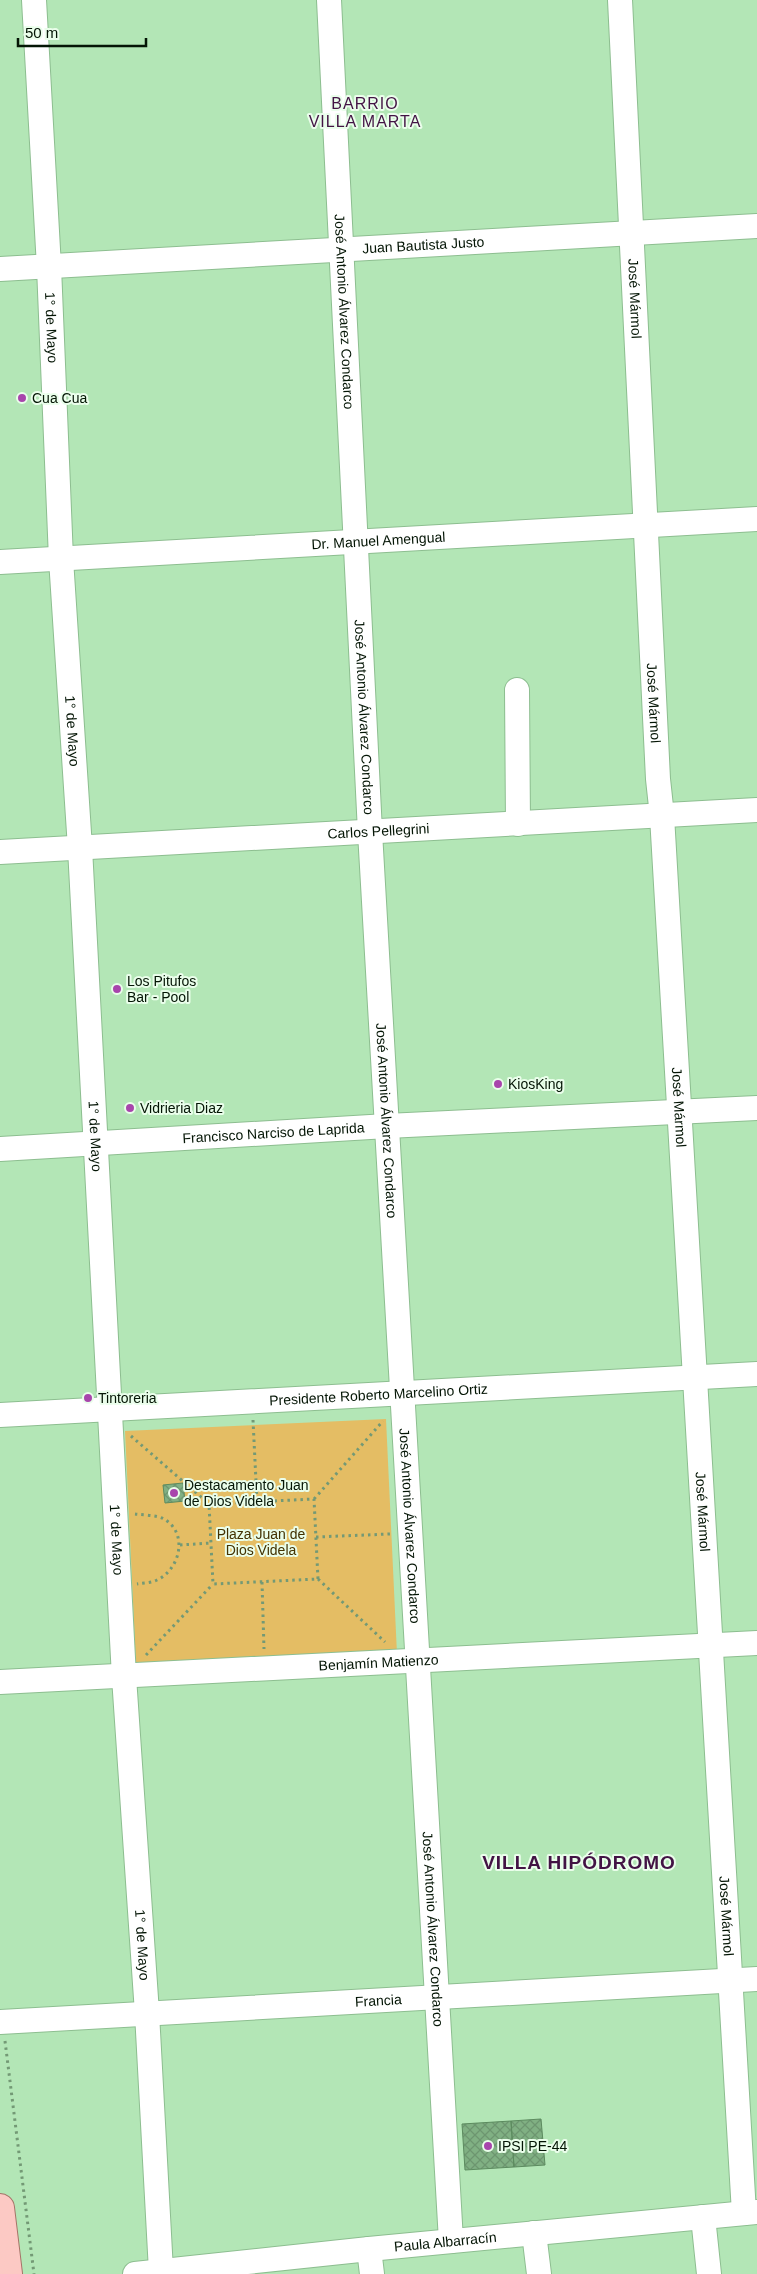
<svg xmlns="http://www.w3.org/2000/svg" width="757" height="2274" font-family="Helvetica,sans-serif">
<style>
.park{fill:#e4bd64}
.building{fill:url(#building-cross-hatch);stroke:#5c8b5f}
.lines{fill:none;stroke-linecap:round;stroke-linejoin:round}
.minor-casing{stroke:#8dbe90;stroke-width:26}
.major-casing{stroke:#a47367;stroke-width:30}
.path{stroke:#739975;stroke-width:3;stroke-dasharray:2.5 4;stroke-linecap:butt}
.minor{stroke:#fff;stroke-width:24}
.major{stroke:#fcc9c4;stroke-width:28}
.poi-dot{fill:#a845ac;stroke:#eafeeb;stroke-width:2}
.labels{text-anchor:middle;stroke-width:4;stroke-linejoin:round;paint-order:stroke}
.street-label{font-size:14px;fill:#041505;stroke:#eafeeb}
.poi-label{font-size:14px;fill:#041505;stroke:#eafeeb;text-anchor:start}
.park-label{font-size:14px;fill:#433202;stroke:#eafeeb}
.quarter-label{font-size:16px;letter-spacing:1px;fill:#421344;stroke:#eafeeb}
.district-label{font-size:19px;font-weight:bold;letter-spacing:1px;fill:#421344;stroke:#eafeeb}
</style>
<defs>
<pattern id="building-cross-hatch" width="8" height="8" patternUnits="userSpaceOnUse" patternTransform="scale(1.25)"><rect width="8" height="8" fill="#80b083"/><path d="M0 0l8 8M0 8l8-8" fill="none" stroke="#6d9670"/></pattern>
</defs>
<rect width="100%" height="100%" fill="#b3e6b6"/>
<path class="park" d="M386,1419L397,1654L136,1665L125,1431Z"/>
<path class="building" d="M183,1483L185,1501L165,1503L163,1485Z
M541,2119L545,2165L514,2167L511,2121Z
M511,2121L514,2167L465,2170L462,2124Z"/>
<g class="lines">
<defs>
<g id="minor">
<path id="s1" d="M34,0L49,267L61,559L80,848L124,1677L147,2013L161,2271"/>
<path id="s2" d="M329,0L370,832L451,2241"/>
<path id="s3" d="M620,0C635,260 643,519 658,779L662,816L744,2213"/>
<path id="s4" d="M0,269L757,226"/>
<path id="s5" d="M0,562L757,519"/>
<path d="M517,690L518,824"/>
<path id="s6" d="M0,852L757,810"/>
<path id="s7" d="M0,1149L387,1126L757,1108"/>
<path id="s8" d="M0,1415L757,1374"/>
<path id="s9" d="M0,1682L757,1643"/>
<path id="s10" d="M0,2022L757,1979"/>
<path d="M703,2217L709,2274"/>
<path d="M534,2233L539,2274"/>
<path d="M369,2249L372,2274"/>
<path id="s11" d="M135,2274L369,2249L757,2212"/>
</g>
<path id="major" d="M0,2208L8,2274"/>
</defs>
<use href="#minor" class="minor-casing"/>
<use href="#major" class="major-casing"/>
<path class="path" d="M253,1420L257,1502
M131,1436L209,1504L314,1499L318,1579L213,1584L209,1504
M314,1499L383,1421
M135,1514C143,1515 154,1515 162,1518C189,1531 181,1569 157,1580C151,1583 143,1583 137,1584
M316,1537L390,1534
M180,1545L211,1543
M318,1579L385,1642
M262,1582L264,1649
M146,1655L213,1584
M5,2041L34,2274"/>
<use href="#minor" class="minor"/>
<use href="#major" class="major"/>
</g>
<g class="poi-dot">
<circle cx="22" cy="398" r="5"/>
<circle cx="117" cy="989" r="5"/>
<circle cx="498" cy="1084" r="5"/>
<circle cx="130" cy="1108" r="5"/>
<circle cx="88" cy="1398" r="5"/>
<circle cx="174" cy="1493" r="5"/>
<circle cx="488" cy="2146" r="5"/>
</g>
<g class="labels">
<g class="street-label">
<text dy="5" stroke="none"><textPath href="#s4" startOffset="424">Juan Bautista Justo</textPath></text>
<text dy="5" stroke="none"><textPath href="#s3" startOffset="299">José Mármol</textPath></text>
<text dy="5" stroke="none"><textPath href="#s2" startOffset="312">José Antonio Álvarez Condarco</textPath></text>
<text dy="5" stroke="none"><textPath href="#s1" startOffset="328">1° de Mayo</textPath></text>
<text dy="5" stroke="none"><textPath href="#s5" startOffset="379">Dr. Manuel Amengual</textPath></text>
<text dy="5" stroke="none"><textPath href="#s3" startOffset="704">José Mármol</textPath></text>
<text dy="5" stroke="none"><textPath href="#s2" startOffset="718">José Antonio Álvarez Condarco</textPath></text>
<text dy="5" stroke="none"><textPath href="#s1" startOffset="732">1° de Mayo</textPath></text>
<text dy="5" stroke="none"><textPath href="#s6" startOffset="379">Carlos Pellegrini</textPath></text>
<text dy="5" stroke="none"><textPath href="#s3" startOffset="1109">José Mármol</textPath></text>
<text dy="5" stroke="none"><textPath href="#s2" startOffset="1122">José Antonio Álvarez Condarco</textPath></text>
<text dy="5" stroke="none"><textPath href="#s7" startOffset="274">Francisco Narciso de Laprida</textPath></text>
<text dy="5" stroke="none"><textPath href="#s1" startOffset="1138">1° de Mayo</textPath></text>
<text dy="5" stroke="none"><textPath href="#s8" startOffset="379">Presidente Roberto Marcelino Ortiz</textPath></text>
<text dy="5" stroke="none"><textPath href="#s3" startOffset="1514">José Mármol</textPath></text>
<text dy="5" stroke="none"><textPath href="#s2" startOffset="1528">José Antonio Álvarez Condarco</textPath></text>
<text dy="5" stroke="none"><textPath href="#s1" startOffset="1542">1° de Mayo</textPath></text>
<text dy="5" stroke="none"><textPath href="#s9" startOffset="379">Benjamín Matienzo</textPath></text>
<text dy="5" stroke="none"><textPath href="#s3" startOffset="1919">José Mármol</textPath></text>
<text dy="5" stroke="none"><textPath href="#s2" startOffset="1932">José Antonio Álvarez Condarco</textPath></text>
<text dy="5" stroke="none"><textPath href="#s1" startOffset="1948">1° de Mayo</textPath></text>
<text dy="5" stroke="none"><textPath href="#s10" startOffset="379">Francia</textPath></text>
<text dy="5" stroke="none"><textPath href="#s11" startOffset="312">Paula Albarracín</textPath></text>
</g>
<g class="poi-label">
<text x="32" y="403">Cua Cua</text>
<text x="127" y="986">Los Pitufos<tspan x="127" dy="16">Bar - Pool</tspan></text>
<text x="508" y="1089">KiosKing</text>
<text x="140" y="1113">Vidrieria Diaz</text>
<text x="98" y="1403">Tintoreria</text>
<text x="184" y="1490">Destacamento Juan<tspan x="184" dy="16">de Dios Videla</tspan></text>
<text x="498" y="2151">IPSI PE-44</text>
</g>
<g class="park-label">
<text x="261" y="1539">Plaza Juan de<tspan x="261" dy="16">Dios Videla</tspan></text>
</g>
<g class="quarter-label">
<text x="365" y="109">BARRIO<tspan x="365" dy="18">VILLA MARTA</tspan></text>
</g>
<g class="district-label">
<text x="579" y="1869">VILLA HIPÓDROMO</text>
</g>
</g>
<path d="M18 38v8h128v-8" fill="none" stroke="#041505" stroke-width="2.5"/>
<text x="25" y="38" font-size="15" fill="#041505" stroke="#eafeeb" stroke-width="4" paint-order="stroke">50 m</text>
</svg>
